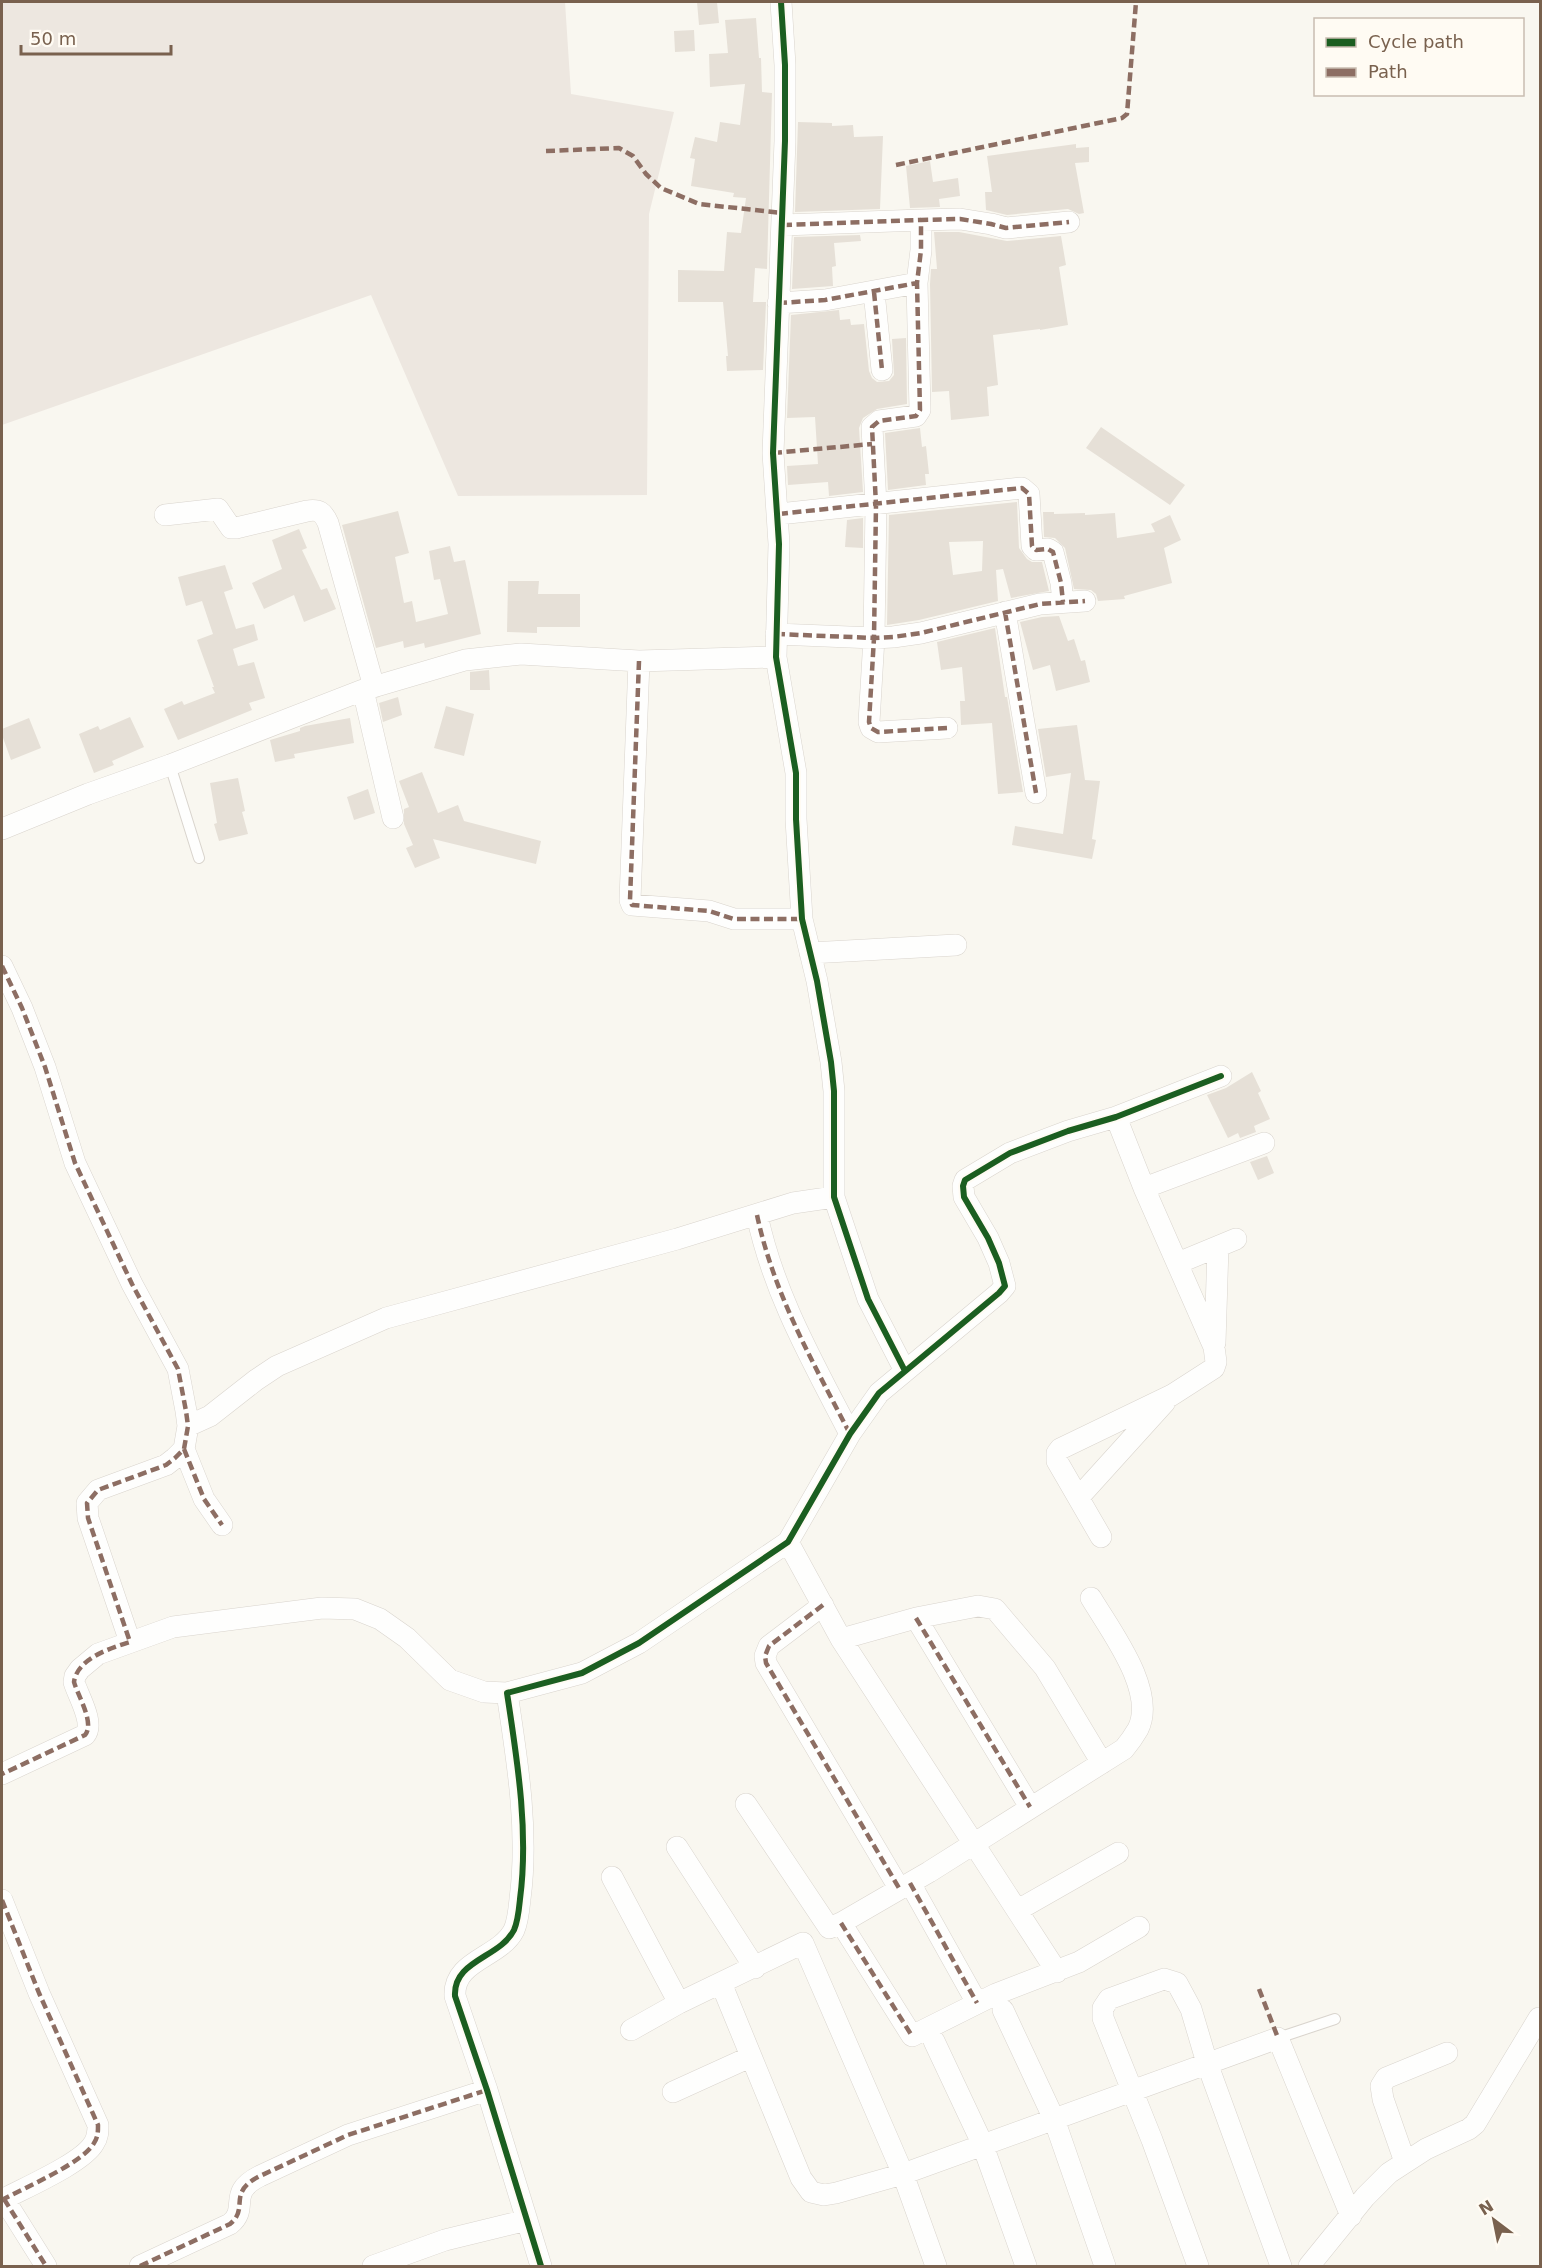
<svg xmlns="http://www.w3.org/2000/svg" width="1542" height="2268" font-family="'DejaVu Sans',sans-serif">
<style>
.industrial{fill:#ede7e0}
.building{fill:#e6e0d7;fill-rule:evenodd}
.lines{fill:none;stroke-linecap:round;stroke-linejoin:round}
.lane-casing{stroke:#d9d4cd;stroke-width:12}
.street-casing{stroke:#d9d4cd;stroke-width:22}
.lane{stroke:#fefefd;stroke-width:10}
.street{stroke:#fefefd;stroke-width:21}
.quiet{stroke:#8d6e63;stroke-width:4.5;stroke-dasharray:9 4.5;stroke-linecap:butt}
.cycleway-casing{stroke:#fffbf3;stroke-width:10}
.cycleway{stroke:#1b5e20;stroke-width:6}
</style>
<rect width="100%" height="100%" fill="#f9f7f0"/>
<path class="industrial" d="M2,2H565L571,94L674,112L649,214L647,495L458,496L371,295L2,425Z"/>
<path class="building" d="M697,2H717L719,23L699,25Z
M756,18L759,58H761L762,92L772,93L767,269L755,268L753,302H766L763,370L727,371L726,356H728L723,302H678V270L724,271L727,232L741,233L746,198L733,197L734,193L691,186L695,159L690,158L695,137L717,142L720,122L740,125L745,84L710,87L709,54L728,53L725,20Z
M694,30L695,51L675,52L674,31Z
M798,122L832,123V126L853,125L854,137L883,136L880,209L795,212Z
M1076,144V148L1089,147V162L1075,163L1084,213L1079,214L1068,209L1007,215L986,210L985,192H992L987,156Z
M930,161L933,182L958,178L960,196L939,199L940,207L910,208L906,166Z
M934,232H959L1007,241L1061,236L1066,265L1059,267L1068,325L1040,330V329L993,335L998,385L987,387L989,416L951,420L949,391L932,392L930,284L931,269H937Z
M860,235L861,241L834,243L836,266L832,267L833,286L792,289L794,237Z
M839,310L840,320L850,319L851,325L864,324L869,371L872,378L877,382L889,381L894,375L892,339L906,338L907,404L877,409L863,418L859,428L863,492L829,496L828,482L788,485L787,466L818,464L815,417L787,418L791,315Z
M1101,427L1185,485L1170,505L1086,448Z
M920,428L922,447L926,446L929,474H925L926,485L888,490L885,433Z
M1017,502L1019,548L1027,559L1032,562H1042L1049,591L1011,598L1003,569L996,570L998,601L919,620L887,625L889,515ZM983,541L982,571L953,575L949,542Z
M398,511L409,553L395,557L404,603L412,601L416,622L448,614L440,579L434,580L429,551L450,546L454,562L465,560L481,634L425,648L424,643L404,648L403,641L376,648L342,525Z
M1043,512H1054V514L1085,513V515L1115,513L1117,538L1155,532L1151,524L1170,515L1181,540L1164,548L1172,583L1124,596L1125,599L1098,601L1096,594L1091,590L1074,589L1065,548L1055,538L1044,537Z
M863,518V548L845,547L847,520Z
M299,529L307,548L302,550L321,590L327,588L336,609L304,622L294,595L264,609L252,583L282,569L272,540Z
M225,565L233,589L224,592L236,629L254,624L258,640L233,649L238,666L254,662L265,698L249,703L252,710L178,740L164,709L182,701L184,705L215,693L212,687H214L197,640L213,634L202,601L186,606L178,577Z
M508,581H539L538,594H580V627H537V633L507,632Z
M1059,616L1068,641L1074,639L1081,661L1085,660L1090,682L1056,691L1050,665L1033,670L1020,622L1042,617Z
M995,628L1005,697H1007L1023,792L998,794L992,723L961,725L960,701H965L962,667L941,670L937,642Z
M489,670L490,690H470V672Z
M398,697L402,715L383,722L379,703Z
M446,706L474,714L464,756L434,748Z
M130,717L144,747L112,761L114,765L94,773L79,734L98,726L100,730Z
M29,718L41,748L11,760L2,735V729Z
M350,718L354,743L294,754L295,758L275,762L270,740L300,731V728L305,726Z
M1077,725L1085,780L1100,781L1092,839L1096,840L1092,859L1012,845L1015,826L1063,834L1071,773L1046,777L1038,729Z
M422,772L438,813L458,805L464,821L541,841L536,864L433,839L440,858L415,868L406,848L413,845L404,824V809L409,807L399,781Z
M238,778L245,811L242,812L248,834L219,841L214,824L217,823L210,783Z
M368,789L375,813L354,820L347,797Z
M1252,1072L1261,1091L1258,1093L1270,1119L1254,1126L1256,1132L1240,1138L1238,1133L1228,1138L1207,1095L1226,1088Z
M1267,1156L1274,1173L1258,1180L1250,1162Z"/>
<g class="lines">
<defs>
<path id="lane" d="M170,765L199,858
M1278,2038L1335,2019"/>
<path id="street" d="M781,2L785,65V141L773,453L779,544L776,657L796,773V819L802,919L817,981L831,1062L834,1091V1197L868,1299L905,1371
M783,225L921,220
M874,292L882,370
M778,303L825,300L917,283
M779,514L1022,488L1029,494L1032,546L1036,550L1048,549L1053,552L1061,583L1063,602
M165,515L218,509L231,528H236L307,511C319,509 323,512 328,523L374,687
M1005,612L1036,793
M776,634L874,638L893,637L921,633L1040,604L1085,601
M639,661L630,900L632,905L709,911L734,919H802
M363,690L393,818
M947,728L878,732L871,728L869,722L874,638L876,505L872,427L879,421L916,416L920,410L917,283L921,250V220L960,219L991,224L1006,228L1069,222
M2,829L88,794L170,765L363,690L465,660L521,654L639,661L776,657
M810,953L956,945
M2,966L22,1008L45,1067L75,1163L132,1284L178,1369L186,1411L188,1426L184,1449L175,1458L166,1465L98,1490L87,1503L88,1518L130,1642
M1144,1188L1264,1143
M757,1215C774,1295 813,1362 850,1434
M1178,1263L1236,1239
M1215,1343L1218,1247
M188,1426L210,1416L256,1380L277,1366L386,1318L677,1239L793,1203L834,1197
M184,1449L204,1499L222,1525
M1079,1497L1165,1402
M1101,1537L1057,1461V1453L1060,1449L1172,1395L1214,1368L1216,1362L1214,1347L1144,1188L1116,1117
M788,1542L841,1639L1057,1972
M823,1605L769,1646L765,1656L766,1663L899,1888
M916,1618L1030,1807
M841,1639L916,1618L978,1606L995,1609L1045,1668L1102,1763
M2,1774L85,1735C95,1723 78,1696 74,1682L75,1676L80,1669L98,1654L173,1627L322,1608L355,1609L380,1619L407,1638L450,1680L484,1692L507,1693
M746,1804L829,1928L841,1923L929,1872L1124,1749C1129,1743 1134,1736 1138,1729C1157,1691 1110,1630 1091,1598
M677,1847L755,1968
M612,1877L679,2003
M910,1883L977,2003
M2,1900L39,1993L98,2125C98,2132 98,2137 94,2143C83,2163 24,2188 2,2200
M1018,1910L1118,1853
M841,1923L912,2036L996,1994L1079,1962L1139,1927
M721,1983L801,2178L811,2192L824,2195L836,2193L903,2174L1278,2038L1351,2216
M1003,2010L1054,2119L1105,2266
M631,2030L679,2003L803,1943L903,2174L936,2266
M934,2041L982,2143L1026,2266
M673,2092L750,2057
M1405,2162L1383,2099L1381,2086L1386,2078L1447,2053
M4,2199L46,2266
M140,2266L230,2224C250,2208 226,2193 260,2176L348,2135L487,2090
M373,2266L445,2240L527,2220
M541,2266L487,2090L455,1996C453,1960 500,1958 514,1930C518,1921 519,1909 520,1899C529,1831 517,1759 507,1693L582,1673L639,1643L788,1542L850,1434L879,1393L999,1293L1005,1286L999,1263L988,1238L964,1197L963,1186L965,1180L1010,1153L1068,1131L1116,1117L1221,1076
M1198,2266L1152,2140L1103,2018V2008L1109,1999L1164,1979L1177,1983L1191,2009L1207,2063L1281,2266
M1309,2266L1365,2197L1389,2173L1426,2149L1469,2129L1475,2124L1539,2018"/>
</defs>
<use href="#lane" class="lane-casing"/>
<use href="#street" class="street-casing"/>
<use href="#lane" class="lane"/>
<use href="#street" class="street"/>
<path class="quiet" d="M546,151L619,148L633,156L646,174L661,188L699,204L783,213
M896,165L1122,118L1127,114L1136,2
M783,225L921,220
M874,292L882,370
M778,303L825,300L917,283
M773,453L872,444
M779,514L1022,488L1029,494L1032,546L1036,550L1048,549L1053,552L1061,583L1063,602
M1005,612L1036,793
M776,634L874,638L893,637L921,633L1040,604L1085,601
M639,661L630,900L632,905L709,911L734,919H802
M947,728L878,732L871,728L869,722L874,638L876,505L872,427L879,421L916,416L920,410L917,283L921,250V220L960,219L991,224L1006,228L1069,222
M2,966L22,1008L45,1067L75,1163L132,1284L178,1369L186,1411L188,1426L184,1449L175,1458L166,1465L98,1490L87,1503L88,1518L130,1642C110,1648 77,1659 74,1682C78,1696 95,1723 85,1735L2,1774
M757,1215C774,1295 813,1362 850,1434
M184,1449L204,1499L222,1525
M823,1605L769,1646L765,1656L766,1663L899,1888
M916,1618L1030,1807
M910,1883L977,2003
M2,1900L39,1993L98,2125C98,2132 98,2137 94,2143C83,2163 24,2188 2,2200
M841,1923L912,2036
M1259,1989L1278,2038
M4,2199L46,2266
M140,2266L230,2224C250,2208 226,2193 260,2176L348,2135L487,2090"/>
<defs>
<path id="cycleway" d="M781,2L785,65V141L773,453L779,544L776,657L796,773V819L802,919L817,981L831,1062L834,1091V1197L868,1299L905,1371
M541,2266L487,2090L455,1996C453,1960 500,1958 514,1930C518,1921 519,1909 520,1899C529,1831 517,1759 507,1693L582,1673L639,1643L788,1542L850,1434L879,1393L999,1293L1005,1286L999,1263L988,1238L964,1197L963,1186L965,1180L1010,1153L1068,1131L1116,1117L1221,1076"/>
</defs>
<use href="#cycleway" class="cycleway-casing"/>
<use href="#cycleway" class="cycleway"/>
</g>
<rect width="1542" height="2268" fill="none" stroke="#79614e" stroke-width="6"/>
<rect x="1314" y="18" width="210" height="78" fill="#fffbf3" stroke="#c9bdb1" stroke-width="1.5"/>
<rect x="1326" y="38" width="30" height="9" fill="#1b5e20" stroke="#c9bdb1" stroke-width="1.5"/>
<text x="1368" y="48" font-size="18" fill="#79614e">Cycle path</text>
<rect x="1326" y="68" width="30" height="9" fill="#8d6e63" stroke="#c9bdb1" stroke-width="1.5"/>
<text x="1368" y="78" font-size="18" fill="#79614e">Path</text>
<g transform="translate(1494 2220) rotate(328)" stroke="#fffbf3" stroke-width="4.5" paint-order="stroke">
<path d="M0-4.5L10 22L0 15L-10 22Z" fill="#79614e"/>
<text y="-9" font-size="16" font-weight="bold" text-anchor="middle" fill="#79614e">N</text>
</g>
<path d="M21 45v9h150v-9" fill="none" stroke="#79614e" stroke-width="3"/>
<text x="30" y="45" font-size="18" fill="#79614e" stroke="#fffbf3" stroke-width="4.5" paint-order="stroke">50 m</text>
</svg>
